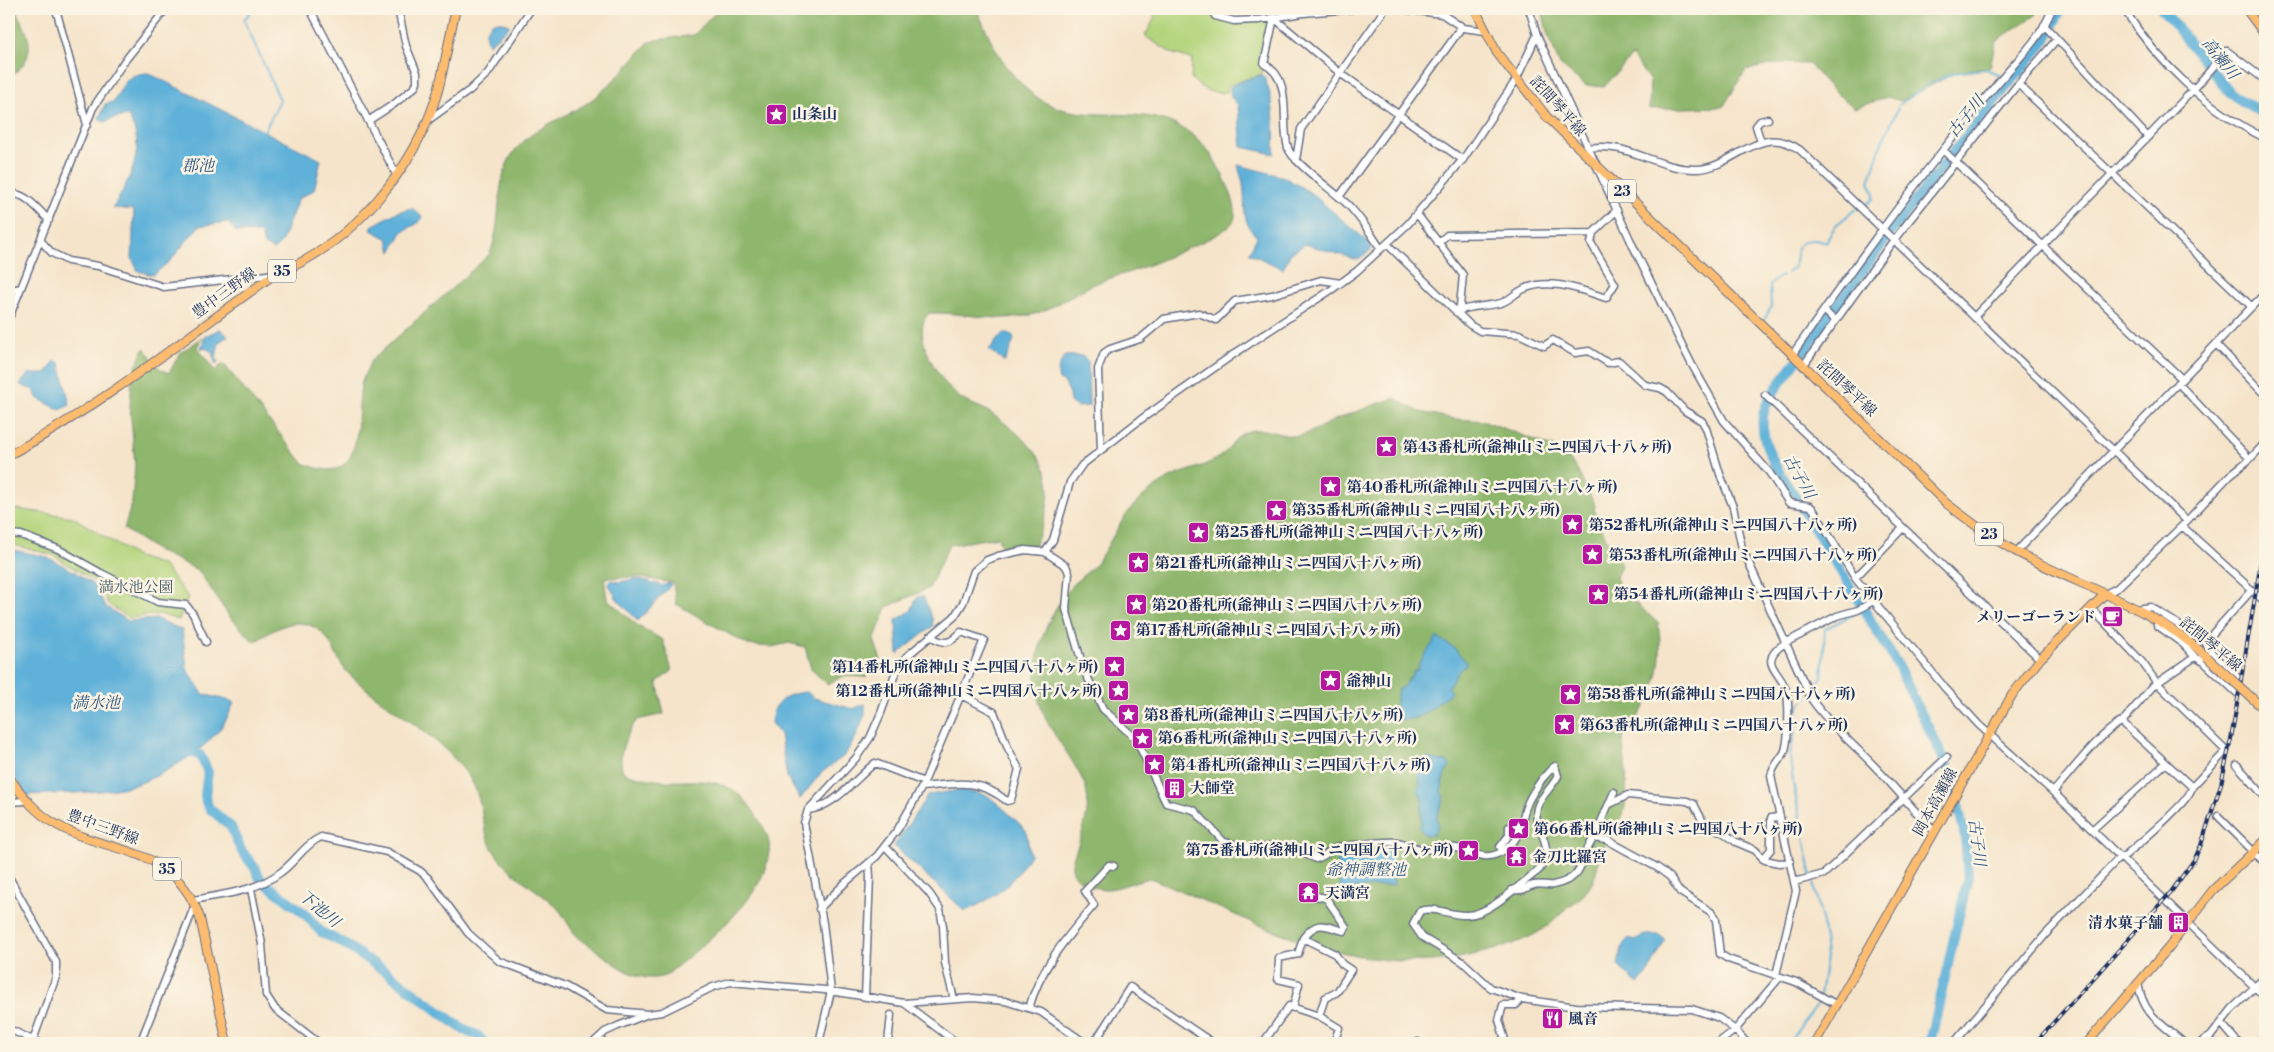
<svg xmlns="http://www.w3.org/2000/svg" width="2274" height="1052" font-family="'Libre Bodoni','Noto Serif JP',serif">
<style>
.green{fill:#b3d47c;stroke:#67826d}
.forest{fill:#8eb66c;stroke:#547265}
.water{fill:#5eb1d9;stroke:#3c709c}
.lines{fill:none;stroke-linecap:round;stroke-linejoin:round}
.stream{stroke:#5eb1d9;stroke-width:2}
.river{stroke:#5eb1d9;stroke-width:10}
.minor-casing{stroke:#676e84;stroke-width:9}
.major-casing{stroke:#676e84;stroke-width:10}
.minor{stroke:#fff;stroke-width:6}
.major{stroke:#fdbc70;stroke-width:8}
.rail-casing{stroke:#1b2f5e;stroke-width:4}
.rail{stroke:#fcf5e5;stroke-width:2;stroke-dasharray:5.5;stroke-linecap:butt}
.major-bridge-casing{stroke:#676e84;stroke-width:10;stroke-linecap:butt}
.major-bridge{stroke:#fdbc70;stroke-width:8}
.labels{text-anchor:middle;stroke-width:5;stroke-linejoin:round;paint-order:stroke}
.shield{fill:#fcf5e5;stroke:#5e6a86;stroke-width:1}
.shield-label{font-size:14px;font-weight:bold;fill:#1b2f5e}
.street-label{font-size:15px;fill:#1b2f5e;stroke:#fcf5e5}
.poi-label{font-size:15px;font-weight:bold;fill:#1b2f5e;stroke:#fcf5e5;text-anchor:start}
.park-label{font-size:15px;fill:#415866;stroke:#fcf5e5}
.water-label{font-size:16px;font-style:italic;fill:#2f5683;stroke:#fcf5e5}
</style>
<rect width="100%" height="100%" fill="#fcf5e5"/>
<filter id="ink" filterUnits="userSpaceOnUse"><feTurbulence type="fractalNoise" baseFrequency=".02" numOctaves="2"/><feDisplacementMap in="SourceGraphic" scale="10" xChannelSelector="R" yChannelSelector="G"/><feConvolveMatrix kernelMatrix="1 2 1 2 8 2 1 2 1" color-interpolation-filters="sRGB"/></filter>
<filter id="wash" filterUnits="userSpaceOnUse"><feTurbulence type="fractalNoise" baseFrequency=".0096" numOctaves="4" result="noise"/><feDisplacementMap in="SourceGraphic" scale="20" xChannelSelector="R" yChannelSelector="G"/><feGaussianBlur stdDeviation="1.12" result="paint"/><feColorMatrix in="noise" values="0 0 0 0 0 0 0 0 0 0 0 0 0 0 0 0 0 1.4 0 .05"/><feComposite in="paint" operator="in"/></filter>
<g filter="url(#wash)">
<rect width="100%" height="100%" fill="#f5e4ca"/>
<path class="green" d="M1147,9H1209L1215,17L1234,22L1270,18L1262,51V74L1227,86L1228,92C1212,95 1202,90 1191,78L1192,59L1171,53L1145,36L1155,17Z
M9,508L73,517L137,557L163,565L188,597L179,620L159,614L129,618L108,604L99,584L53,555L9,544Z"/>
<path class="forest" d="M9,9H14C31,34 39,58 9,77Z
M719,9H977C991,43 1009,80 1041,100C1083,126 1137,103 1180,127C1189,132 1199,139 1206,148C1216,160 1241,205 1234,220C1228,232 1199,243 1186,249C1167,258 1147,266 1127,273C1114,277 1100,281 1088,287C1067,297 1050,311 1027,316C994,322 962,312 929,313C908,333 941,384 960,398C967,403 976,405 984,409C1004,421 1035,445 1044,467C1056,493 1043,523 1034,548L1003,552L998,537L949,545L929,588L887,607L874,640L881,660L866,677L844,676L827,684L811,669L805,647L789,643L772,647L748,645L676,604L673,583L638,577L604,578L607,599L638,626L663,640L672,671L657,682L664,714L637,720C627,733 615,757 624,773C638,777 650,780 665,781C685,782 706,778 725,786C741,792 751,806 759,820C765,829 771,841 769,852C764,902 702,944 667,975C640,986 617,965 596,950C590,945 580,940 575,934C567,924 563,912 553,904C533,886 505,872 492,848C480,826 484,798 469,777C439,733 387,710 349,674C334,659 332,632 309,625C288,618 272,632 254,642L229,616L198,570L156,550L124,529L132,502L135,466L130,406L132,376L144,348L160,369L169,373L180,353L202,338L197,347L215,371L223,363L303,463C366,491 355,424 361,385C363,376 368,368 372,360L489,255C503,225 494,187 510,158C528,127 567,119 594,98C614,82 631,62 648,43L655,40L694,35Z
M1542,9H2038L2036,15L1996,41L1990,67L1957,72L1901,101L1887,97L1855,108L1832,90L1809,64L1780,63L1746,70L1723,107L1649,109L1650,81L1632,56L1604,87L1585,85L1560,65L1547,33Z
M1394,398L1420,412L1455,419L1485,421L1565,452L1577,470L1595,505L1594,512L1606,538L1622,564L1616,577L1620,589L1658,623C1666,673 1652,701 1622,739C1625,759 1630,793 1623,814C1618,828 1607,840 1601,853C1597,864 1597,875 1591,885C1583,899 1572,903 1561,913C1557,916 1554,921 1550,924C1531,940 1504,947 1481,953C1364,984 1258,923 1153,879C1134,877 1116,896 1091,886C1083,883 1074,877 1072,868C1071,860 1076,852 1078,845C1085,825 1092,803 1084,783C1070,751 1042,726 1037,692C1031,654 1049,610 1075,583C1082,575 1093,569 1098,561C1112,541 1122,515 1140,499C1148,492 1158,485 1166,480C1184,470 1209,467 1224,453C1232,446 1235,436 1246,432C1265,425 1280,437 1297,436C1308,435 1327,423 1337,419C1356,411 1375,405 1394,398Z"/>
<path class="water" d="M494,22H503L510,26L489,44C483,35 485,27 494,22Z
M148,73L321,160L314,190L298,199L281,243L273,250L264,245L261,233L236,232L228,222L199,226L170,261L153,275L138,271L132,258L134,210L113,208C130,178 148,148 128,116L115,118L104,122L99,119L105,104L114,102C124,84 125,74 148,73Z
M1263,75C1275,100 1275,128 1274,154L1242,147L1238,105L1231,97L1230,87L1247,79Z
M1238,165L1284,177L1311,193L1367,241L1372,249L1358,260L1305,244L1290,254L1283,269L1249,253L1257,237C1239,218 1247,207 1243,184C1242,178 1239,171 1238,165Z
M412,208L423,218L418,223L402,232L391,252L388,239L371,230L372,226L397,212Z
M220,329L228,336L219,342L216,358L218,361L216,365L212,352L204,347L201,349L205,336Z
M1003,333L1012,335L1014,340L1005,362L989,350Z
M1065,356H1082L1088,361L1089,406L1077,407L1070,402L1068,389L1064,382L1059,380C1056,370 1060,364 1065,356Z
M55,361L60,363L70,405L60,410L37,398L34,390L20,385L28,374H46Z
M9,549L47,557L75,572L95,586L105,606L128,621L157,619L182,630L187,669L203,694L234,702C226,726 212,740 192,755C177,765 162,774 145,781C115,794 61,793 27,795L9,769Z
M636,579L649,581L652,584L657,583L661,586L670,583L671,585L638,621L617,599L608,583L611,580L619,582Z
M923,596L932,618L933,626L898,654L896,620L911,611L917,597Z
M1437,637L1454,648L1467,663L1456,674L1448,687L1451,692C1436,704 1419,725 1397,718L1395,707L1398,689L1403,687L1415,670H1418L1419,663Z
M807,692L814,698L853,709L865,704V715L855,739L844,756L821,773L800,799L787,777L780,734L771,723C773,702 786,693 807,692Z
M1427,758L1448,762L1450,766L1445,773L1441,792L1444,797L1437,816L1438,826L1433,835L1426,836L1419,828C1424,820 1419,811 1423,802L1418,789L1420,784L1418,770Z
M960,790L987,795L1004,809L1026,830L1030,855C1012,884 996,898 965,911L894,846L928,795Z
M1391,849L1394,885L1340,890L1337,854Z
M1645,935H1660L1665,940L1647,975L1638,984L1618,966C1621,954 1619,947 1629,938L1634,940Z"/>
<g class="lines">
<path class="stream" d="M253,9L244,20L280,100L264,132
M1899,105L1929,84L1954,73L1985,69L2013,79
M1863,207L1873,199L1874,193L1869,182L1882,142L1898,108
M1787,273L1794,267C1797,254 1794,240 1814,240C1818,240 1822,242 1826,242L1836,225L1856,209
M1764,320L1771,307L1770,284L1782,275
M1810,693L1822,677L1825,629L1856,613
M1788,1043L1819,1002L1826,957L1823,924L1813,883L1793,783L1790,756L1799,707L1807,696"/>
<path class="river" d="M2162,9L2231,94L2265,115
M194,753L200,755L208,772L205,795L206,802L210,809L231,827L241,850L255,868L261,880L304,913L321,932L341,942L388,973L464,1030L477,1035L485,1043
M1930,1043L1968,877L1965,836L1951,774L1897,664L1793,493C1777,471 1757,439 1764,411C1766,404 1771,396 1775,390L1897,224L1986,111L2045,41L2061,9"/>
</g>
</g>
<g filter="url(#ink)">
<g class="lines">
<defs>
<path id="minor" d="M56,9L87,125
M310,9L397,176
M1212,9L1215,16L1234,21L1259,20L1303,13L1352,9
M1402,9L1442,14L1463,28L1486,31
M1529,9L1537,35L1633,246L1691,363L1724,421L1769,472L1789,503L1810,506L1813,509L1855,578L1945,688L1979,725L2053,792L2265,997
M2124,9C2157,62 2209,111 2265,138
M1274,18L1264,64C1294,79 1280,121 1288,148C1292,162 1334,191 1346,203C1360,216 1370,233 1381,249
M1274,18L1340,73L1463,160
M2044,25L2148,137
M2018,84L2252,307
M368,121L394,104L415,87L417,82V73L406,46L398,9
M427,121L470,90L488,73L531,9
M1761,142L1756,126L1760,121L1768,119
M1589,148C1629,141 1656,170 1697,169C1735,168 1759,121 1800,150L2186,520
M1943,150L2182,379
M1296,160L1301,129L1385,9
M9,194C25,191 38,210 49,220
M1339,197L1459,31L1460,25
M1417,214L1463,275L1460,306L1457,311
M41,241L52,253L68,261L98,266L164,287L275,274
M1438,243L1447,235L1593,233
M1387,244L1470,325L1480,331L1519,334L1544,346L1553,340L1575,353L1589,351L1608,363L1619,361L1645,385L1660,388L1667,392L1685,411L1702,421L1706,428L1720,474L1733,507L1742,548L1812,700C1831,727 1857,747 1879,771C1898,791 1915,812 1934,831
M9,290L21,288
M1824,310L1835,321
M1456,312C1471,305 1486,307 1501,303C1510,300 1515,293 1524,289C1549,277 1582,290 1606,298L1615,284L1591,243L1593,233L1617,210
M1974,317L2194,89L2227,51L2265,80
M9,318L93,108L123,63L166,9
M2216,344L2265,395
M1792,355C1841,286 1890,216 1943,150C1963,125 1983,100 2004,76C2022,55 2042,36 2052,9
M1803,366L1893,241L2014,89L2057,39
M2178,383L2250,459
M1765,395L2040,659
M1101,450L1098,369L1104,353L1110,349L1140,339L1164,319L1199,313L1216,320L1235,301L1272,295L1321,280L1341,283
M2182,526L2265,602
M9,534L21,535L58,549L101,573L158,602L186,605L193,614L206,642
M1045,552L1053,540L1070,482L1082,465L1140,420L1234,354L1331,290L1357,271L1408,224L1464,158L1516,80L1537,35
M2016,552L2265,293
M1855,578L1903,528
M2105,594L2117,588L2182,526L2230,475L2250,459L2265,443
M2091,608L2142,662L2157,683L2226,751L2192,787C2191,801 2135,847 2122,858
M2136,609L2151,607L2205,642
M2157,625L2183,644L2195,657
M2212,653L2237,677
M2204,662L2237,693
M2263,721L2265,724
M2122,722L2192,787
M2237,765L2265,797
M922,787C957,784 976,777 1007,801L1011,800L1019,769L1008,748L994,712L961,695
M1614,792L1594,838L1607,840L1658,868L1670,877L1680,892L1711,912L1716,920L1720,954L1728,959L1796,982L1837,1005
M2053,792C2069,775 2102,730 2122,722L2154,685L2195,657L2204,662L2212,653L2205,642L2251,591
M9,802L26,801
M1610,804L1628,795L1687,801L1694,804L1704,824L1724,833L1736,842L1755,850L1765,860L1779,863L1790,862
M808,810C835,807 855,779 875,763L924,782
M2218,816L2265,863
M2092,830L2166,763
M885,846L929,893L940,909L943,926L945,963L954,999
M1502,851L1500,847L1509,835V827
M1763,859L1771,849V818L1778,817
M9,877L56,962V977L32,1043
M1794,882L1824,874L1947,757
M251,889L262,944L266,995L275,1009L319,1043
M1512,890C1529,891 1523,887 1534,885C1540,883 1547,886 1553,885C1588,877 1577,861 1594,838
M193,900C224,894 255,892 281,872C295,862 305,844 321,837L387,852L420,871L428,878L468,933L499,961L565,986L607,1010L648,1014
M819,909L845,883L877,856L898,829L922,787L984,640L961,632C950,644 945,645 930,636
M1303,938C1318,919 1324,926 1344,931L1346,927L1326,898L1315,896
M1776,975L1796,891L1771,776C1773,766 1779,761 1784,753C1789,743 1789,706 1787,694C1784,672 1754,664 1785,643L1837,616L1858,610L1873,601
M2138,983C2143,1015 2161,1023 2184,1043
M865,997L870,877L869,863
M904,1003L957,1043
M1029,1008C1041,966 1067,937 1094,905L1085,891L1109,865L1114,866
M1293,1008L1299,984L1278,979L1279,958L1298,954L1303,938L1335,954L1342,964L1351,970L1337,992L1325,998L1319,1016
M2222,1024L2238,1043
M9,1029L39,1043
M140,1043L195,905
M593,1043L605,1032L618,1026L648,1014L662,1012L713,987L730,982L825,990L904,1003L973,998L1005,1001L1041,1012L1085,1043
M819,1043L831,991L823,923L804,823L808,810L856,758L870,738L881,713L895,674L907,656L954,617L963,603L974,571L987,560L998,556L1025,550L1045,552L1066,566L1069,573L1066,609L1084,670L1103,709L1136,739L1166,803L1194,810L1224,842L1257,849L1274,846L1295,849L1316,859C1324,857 1331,849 1339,847C1352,845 1384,841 1397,842C1405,843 1413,848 1422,849C1434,851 1445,847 1456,848C1475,851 1483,863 1503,851C1524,837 1519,822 1528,802C1532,793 1537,787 1542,779C1547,774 1550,769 1555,766L1558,776C1553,786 1542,795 1538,805C1529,826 1559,843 1539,870C1521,883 1489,915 1467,915C1450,916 1436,906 1420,911L1413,924L1422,937L1463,962L1491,988L1522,999L1576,1007L1692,1009L1719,1018L1735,1030L1747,1043
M888,1043L891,1015
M1094,1043L1130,987L1213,1043
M1263,1043L1289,1006L1319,1016L1339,1028L1334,1043
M1418,1043V1042
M1506,1043L1499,1020L1503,1005H1516L1522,999
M1718,1043L1735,1030L1780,977
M1954,1043L2045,935L2120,857
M2201,1043L2211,1036L2232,1009L2265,977"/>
<path id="major" d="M1475,9L1497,53L1547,117L1947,504C1970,521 1992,539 2017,552C2081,587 2152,606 2207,657
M2246,9L2265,35
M9,455C103,404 188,336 275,274C349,247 415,169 437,94C445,66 449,37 456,9
M9,777C22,796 36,813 57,825C114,857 173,843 200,918L227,1043
M1815,1043L2012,695L2040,659L2105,594
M2087,1043L2170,946L2213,890L2265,841"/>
</defs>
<use href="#minor" class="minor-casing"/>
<use href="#major" class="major-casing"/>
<use href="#minor" class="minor"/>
<use href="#major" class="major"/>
<defs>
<path id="rail" d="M2035,1043L2171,892L2194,860L2201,845L2221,784L2231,739L2265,538"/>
</defs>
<use href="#rail" class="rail-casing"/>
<use href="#rail" class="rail"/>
<defs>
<path id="major-bridge" d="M2207,657L2265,710"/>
</defs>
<use href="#major-bridge" class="major-bridge-casing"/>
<use href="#major-bridge" class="major-bridge"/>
</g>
</g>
<defs>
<symbol id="sight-square" viewBox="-11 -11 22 22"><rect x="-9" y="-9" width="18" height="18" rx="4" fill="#b5179e" stroke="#fcf5e5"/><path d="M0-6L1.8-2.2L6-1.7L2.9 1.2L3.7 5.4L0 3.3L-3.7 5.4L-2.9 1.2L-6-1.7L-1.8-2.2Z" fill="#fff"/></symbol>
<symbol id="cafe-square" viewBox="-11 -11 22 22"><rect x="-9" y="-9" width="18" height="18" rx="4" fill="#b5179e" stroke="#fcf5e5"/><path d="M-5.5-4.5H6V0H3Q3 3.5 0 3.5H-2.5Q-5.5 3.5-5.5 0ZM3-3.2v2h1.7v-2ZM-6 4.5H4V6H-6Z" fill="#fff"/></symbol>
<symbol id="building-square" viewBox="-11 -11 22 22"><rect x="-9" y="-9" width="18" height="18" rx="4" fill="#b5179e" stroke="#fcf5e5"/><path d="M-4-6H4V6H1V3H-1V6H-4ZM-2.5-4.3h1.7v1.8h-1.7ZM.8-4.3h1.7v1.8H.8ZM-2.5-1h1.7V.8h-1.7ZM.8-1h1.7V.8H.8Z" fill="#fff"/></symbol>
<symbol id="temple-square" viewBox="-11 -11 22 22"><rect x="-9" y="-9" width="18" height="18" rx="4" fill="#b5179e" stroke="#fcf5e5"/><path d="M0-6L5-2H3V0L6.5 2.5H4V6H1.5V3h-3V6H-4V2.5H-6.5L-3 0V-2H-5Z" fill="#fff"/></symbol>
<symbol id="restaurant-square" viewBox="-11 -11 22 22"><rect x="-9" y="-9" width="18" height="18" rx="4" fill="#b5179e" stroke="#fcf5e5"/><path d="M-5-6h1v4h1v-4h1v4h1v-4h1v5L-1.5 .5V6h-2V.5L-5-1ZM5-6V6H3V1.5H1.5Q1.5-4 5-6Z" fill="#fff"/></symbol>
</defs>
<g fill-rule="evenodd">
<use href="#sight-square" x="764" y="102" width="25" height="25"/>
<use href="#sight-square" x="1374" y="434" width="25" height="25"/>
<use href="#sight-square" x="1318" y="474" width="25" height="25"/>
<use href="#sight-square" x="1264" y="498" width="25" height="25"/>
<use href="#sight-square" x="1560" y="512" width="25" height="25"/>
<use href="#sight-square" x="1186" y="520" width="25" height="25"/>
<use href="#sight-square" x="1580" y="542" width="25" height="25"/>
<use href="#sight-square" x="1126" y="550" width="25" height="25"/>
<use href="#sight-square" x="1586" y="582" width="25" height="25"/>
<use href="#sight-square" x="1124" y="592" width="25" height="25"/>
<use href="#cafe-square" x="2100" y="604" width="25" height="25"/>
<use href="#sight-square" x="1108" y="618" width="25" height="25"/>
<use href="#sight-square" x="1102" y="654" width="25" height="25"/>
<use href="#sight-square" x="1318" y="668" width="25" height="25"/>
<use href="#sight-square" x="1106" y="678" width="25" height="25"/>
<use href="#sight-square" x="1558" y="682" width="25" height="25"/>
<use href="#sight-square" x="1116" y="702" width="25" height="25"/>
<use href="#sight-square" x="1552" y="712" width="25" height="25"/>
<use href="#sight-square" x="1130" y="726" width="25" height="25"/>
<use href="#sight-square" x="1142" y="752" width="25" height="25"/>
<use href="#building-square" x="1162" y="776" width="25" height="25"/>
<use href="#sight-square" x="1506" y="816" width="25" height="25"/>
<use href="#sight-square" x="1456" y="838" width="25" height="25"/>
<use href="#temple-square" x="1504" y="844" width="25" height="25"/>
<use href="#temple-square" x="1296" y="880" width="25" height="25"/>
<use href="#building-square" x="2166" y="910" width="25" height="25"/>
<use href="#restaurant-square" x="1540" y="1006" width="25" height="25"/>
</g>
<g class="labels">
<g class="shield">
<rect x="1608" y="179.5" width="28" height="23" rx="4"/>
<rect x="268" y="259.5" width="28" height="23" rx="4"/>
<rect x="1975" y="522.5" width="28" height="23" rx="4"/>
<rect x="153" y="857.5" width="28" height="23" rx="4"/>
</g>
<g class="shield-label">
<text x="1622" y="196">23</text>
<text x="282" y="276">35</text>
<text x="1989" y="539">23</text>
<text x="167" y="874">35</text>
</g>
<g class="street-label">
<text transform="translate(1558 106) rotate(48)" y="5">詫間琴平線</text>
<text transform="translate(224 293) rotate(-36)" y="5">豊中三野線</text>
<text transform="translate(1847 388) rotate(43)" y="5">詫間琴平線</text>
<text transform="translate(2211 644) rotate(40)" y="5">詫間琴平線</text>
<text transform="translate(1935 802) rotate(-61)" y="5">岡本高瀬線</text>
<text transform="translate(103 827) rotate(20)" y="5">豊中三野線</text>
</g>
<g class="poi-label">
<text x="792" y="119">山条山</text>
<text x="1403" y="452">第43番札所(爺神山ミニ四国八十八ヶ所)</text>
<text x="1347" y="492">第40番札所(爺神山ミニ四国八十八ヶ所)</text>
<text x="1292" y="515">第35番札所(爺神山ミニ四国八十八ヶ所)</text>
<text x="1589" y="530">第52番札所(爺神山ミニ四国八十八ヶ所)</text>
<text x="1215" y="537">第25番札所(爺神山ミニ四国八十八ヶ所)</text>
<text x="1609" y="560">第53番札所(爺神山ミニ四国八十八ヶ所)</text>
<text x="1155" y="568">第21番札所(爺神山ミニ四国八十八ヶ所)</text>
<text x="1614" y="599">第54番札所(爺神山ミニ四国八十八ヶ所)</text>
<text x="1152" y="610">第20番札所(爺神山ミニ四国八十八ヶ所)</text>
<text x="2096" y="622" text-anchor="end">メリーゴーランド</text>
<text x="1136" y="635">第17番札所(爺神山ミニ四国八十八ヶ所)</text>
<text x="1098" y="672" text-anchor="end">第14番札所(爺神山ミニ四国八十八ヶ所)</text>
<text x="1346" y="686">爺神山</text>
<text x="1102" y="696" text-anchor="end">第12番札所(爺神山ミニ四国八十八ヶ所)</text>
<text x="1587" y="699">第58番札所(爺神山ミニ四国八十八ヶ所)</text>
<text x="1144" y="720">第8番札所(爺神山ミニ四国八十八ヶ所)</text>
<text x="1580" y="730">第63番札所(爺神山ミニ四国八十八ヶ所)</text>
<text x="1158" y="743">第6番札所(爺神山ミニ四国八十八ヶ所)</text>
<text x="1171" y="770">第4番札所(爺神山ミニ四国八十八ヶ所)</text>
<text x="1190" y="793">大師堂</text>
<text x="1534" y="834">第66番札所(爺神山ミニ四国八十八ヶ所)</text>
<text x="1453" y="855" text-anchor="end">第75番札所(爺神山ミニ四国八十八ヶ所)</text>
<text x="1532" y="862">金刀比羅宮</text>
<text x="1325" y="898">天満宮</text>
<text x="2163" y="928" text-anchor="end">清水菓子舗</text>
<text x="1568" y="1024">風音</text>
</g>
<g class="park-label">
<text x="136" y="592">満水池公園</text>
</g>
<g class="water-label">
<text transform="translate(2221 58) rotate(51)" y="6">高瀬川</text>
<text transform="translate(1965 116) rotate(-51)" y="6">古子川</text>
<text x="198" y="171">郡池</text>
<text transform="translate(1800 476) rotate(61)" y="6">古子川</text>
<text x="96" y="708">満水池</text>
<text transform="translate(1978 842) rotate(83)" y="6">古子川</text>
<text x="1366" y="875">爺神調整池</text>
<text transform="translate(320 908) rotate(40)" y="6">下池川</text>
</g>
</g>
<rect width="2274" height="1052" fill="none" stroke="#fcf5e5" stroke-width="30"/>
</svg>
